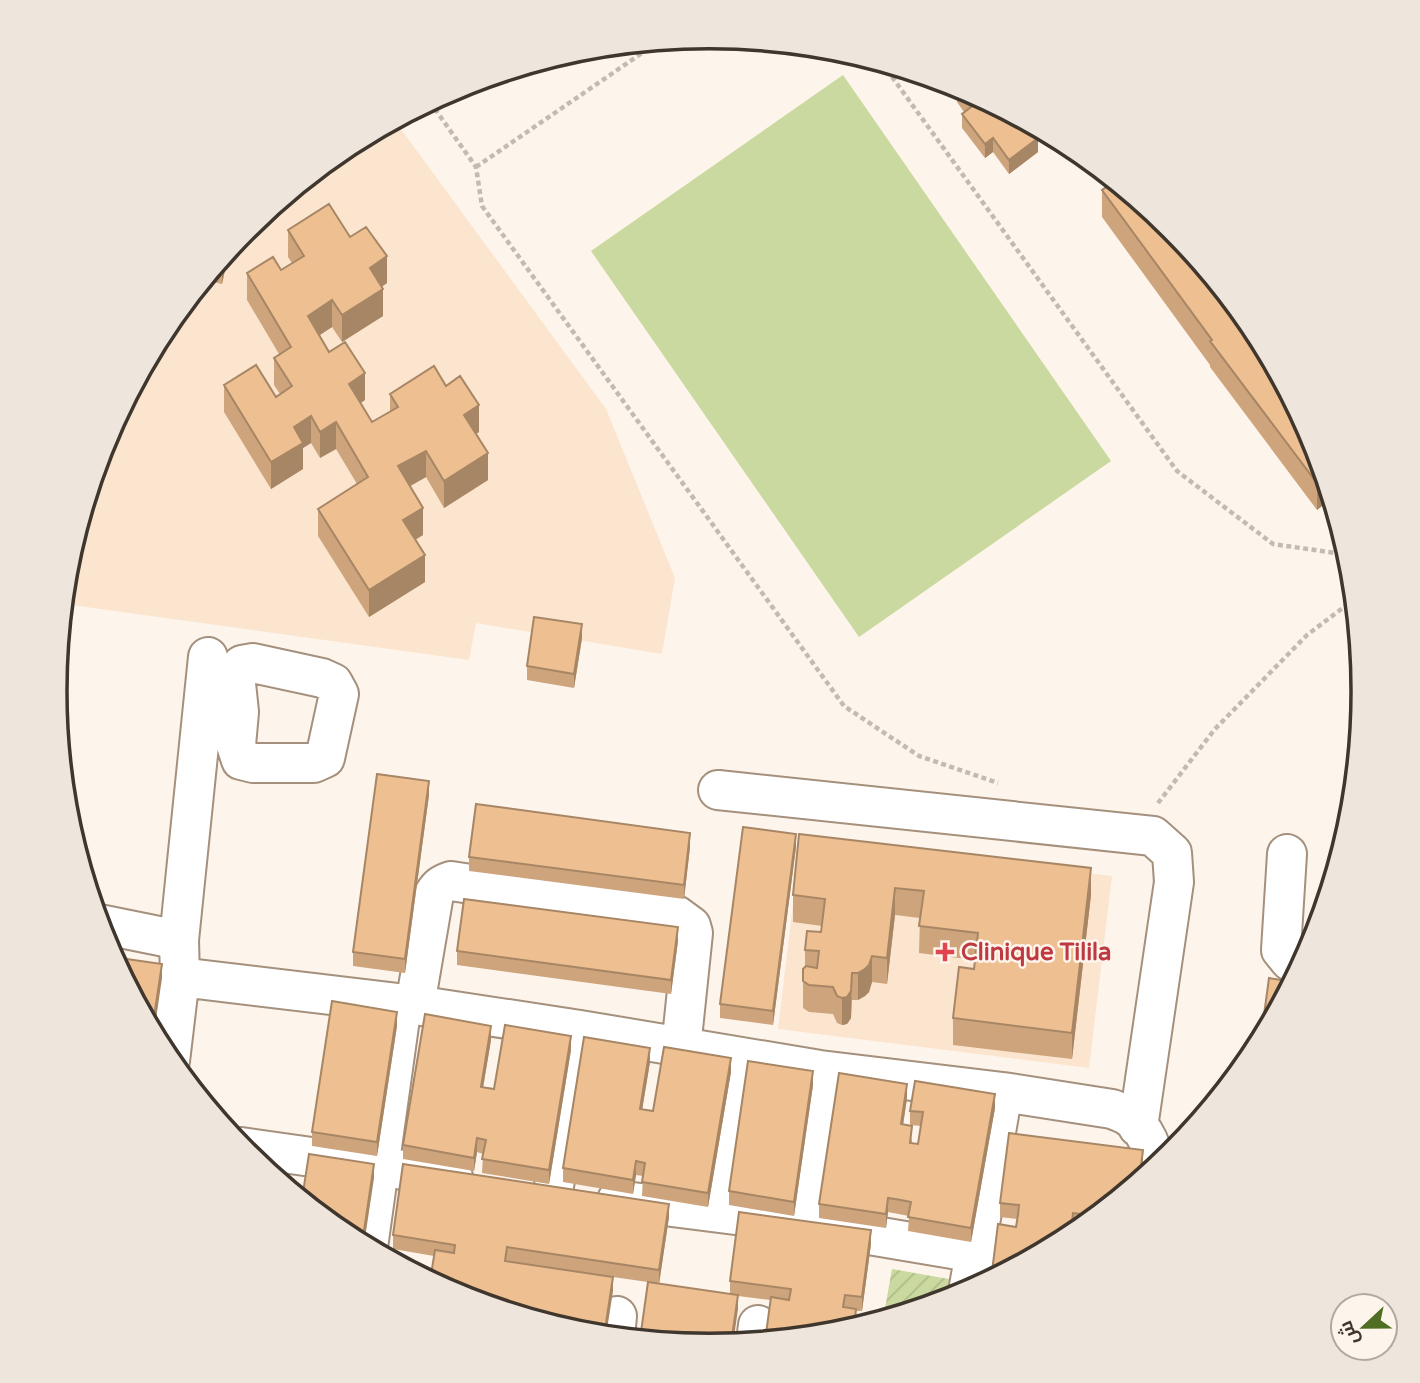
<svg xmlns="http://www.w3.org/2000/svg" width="1420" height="1383" font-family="'Varela Round',Cairo,sans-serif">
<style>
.built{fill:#fbe5cf}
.grass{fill:#cad99f}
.garden{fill:url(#garden-furrows)}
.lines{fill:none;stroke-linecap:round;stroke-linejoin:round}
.minor-casing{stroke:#a4907c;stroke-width:42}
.path{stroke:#c3bab1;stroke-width:4.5;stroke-dasharray:5 3.5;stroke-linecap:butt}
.minor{stroke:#fff;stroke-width:38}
.wall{fill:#cda47c}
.shaded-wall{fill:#a78665}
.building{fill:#eebf90;stroke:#a78665;stroke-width:2}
.health-dot{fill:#e0444e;stroke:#fdf4eb;stroke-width:2.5}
.labels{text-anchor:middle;stroke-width:5;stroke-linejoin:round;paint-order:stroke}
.health-label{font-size:24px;font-weight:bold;fill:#be3a42;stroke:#fdf4eb;text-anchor:start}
.rim{fill:none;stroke:#3f362e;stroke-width:3.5}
</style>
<defs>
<pattern id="garden-furrows" width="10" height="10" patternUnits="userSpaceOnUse" patternTransform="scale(1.75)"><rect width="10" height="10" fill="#cad99f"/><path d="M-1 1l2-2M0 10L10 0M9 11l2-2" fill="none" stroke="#afbb89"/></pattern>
</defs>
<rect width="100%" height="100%" fill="#fdf4eb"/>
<path class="built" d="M395,121L606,409L675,578L662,654L476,623L469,660L64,604L68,563L105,441L166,327L247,228L347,147Z
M801,837L1112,876L1089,1068L778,1029Z"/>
<path class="grass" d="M843,75L1111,461L859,637L591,251Z"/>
<path class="garden" d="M892,1269L960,1281L957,1298L883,1320Z"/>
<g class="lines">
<defs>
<path id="minor" d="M253,663L322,678L333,683L339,694L325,758L314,763H253L241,760L236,745L239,712L235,674L242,665Z
M718,790L1153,836L1172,853L1174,882L1138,1127
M1287,854L1281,950L1290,961L1304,963
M100,924L179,940
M180,977L179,940L208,657
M415,1005L434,894C439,886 442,884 451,881L676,915L691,926L693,933L681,1048
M170,1061L180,977L415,1005L580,1030L820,1070L1003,1092L1112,1109C1117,1111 1123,1113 1128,1116C1145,1128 1155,1150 1154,1170
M241,1147L453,1177
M553,1192L580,1030
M617,1200L798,1223L976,1253
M715,1212L741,1057
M798,1223L820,1070
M368,1247L402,1004
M968,1292L1003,1092
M615,1337L617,1316
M756,1342L758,1325"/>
</defs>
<use href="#minor" class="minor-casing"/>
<path class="path" d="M882,63L1177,471L1273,544L1349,555
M430,102L476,167L482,206L844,706L919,756L998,783
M476,167L658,42
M1158,803L1215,729L1307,635L1356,598"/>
<use href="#minor" class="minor"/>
</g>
<path class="wall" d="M957,88L1038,152L1009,174L993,152L985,158L962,128V114L964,112L957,102Z
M1102,190L1332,498L1317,510L1210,367V365L1102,217Z
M288,230L350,237L387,283L381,287L383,316L342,342L332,327L319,335L329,352L365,400L360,403L372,422L390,412V394L446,386L479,432L476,434L488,480L444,508L426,477L410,486L423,535L415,540L425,582L369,617L318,536V509L357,484L336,449L320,458L311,443L303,448V469L271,489L224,412V385L276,397L280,394L274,385V358L279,354L247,300V273L281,270L292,263L288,257Z
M225,255V270L222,284L205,280Z
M582,638L574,688L527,680V666Z
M429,795L405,973L353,966V952Z
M799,834L1091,895L1072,1059L953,1045V1018L974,969L975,960L919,953L920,918L895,915L887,984L872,982L869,992L865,996L858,1000H852L851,1018L847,1024L842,1025L837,1023L833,1014L809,1012L803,1008V969L805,968V950L821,932L822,926L793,922V895Z
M690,847L684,899L469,871V857Z
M796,847L773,1025L720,1018V1004Z
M678,941L671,994L457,965V951Z
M1294,982L1262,1042V1030Z
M397,1026L377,1156L312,1146V1132Z
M491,1040L483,1087L494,1089L571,1050L549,1184L482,1173L483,1154L477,1152L474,1171L403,1159V1145Z
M650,1062L642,1109L653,1111L731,1072L708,1207L642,1196L643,1176L636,1175L633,1194L563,1182V1168Z
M813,1085L794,1216L729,1205V1191Z
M907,1098L903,1125L912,1140V1143L918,1144L921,1126L910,1125V1111L995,1108L971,1242L908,1231L909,1216L888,1212L886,1228L819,1218V1204Z
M1143,1164L1141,1181L1083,1228L1073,1227L1072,1233L1016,1227L1017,1219L1000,1217V1203Z
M669,1217L659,1284L730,1294V1281L871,1244L862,1311H856V1328L837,1334L771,1300L738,1296V1309L648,1282L613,1277V1291L434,1256L393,1249V1235Z"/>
<path class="shaded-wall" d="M993,138V152L985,158V144Z
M1038,138V152L1009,174V160Z
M225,255V270L222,284V263Z
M387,256V283L370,295V268Z
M383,289V316L342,342V315Z
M332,300V327L308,343V316Z
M365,373V400L349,411V384Z
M479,405V432L464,441V415Z
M311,416V443L303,448V469L271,489V462L294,427Z
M336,422V449L320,458V432Z
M426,451V477L398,493V466Z
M488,453V480L444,508V481Z
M1326,476L1332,498L1317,510V483Z
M423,508V535L403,547V520Z
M425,555V582L369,617V590Z
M582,624V638L574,688V674Z
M429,781V795L405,973V959Z
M690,833V847L684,899V885Z
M796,834V847L773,1025V1011Z
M1091,868V895L1072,1059V1033Z
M895,888V915L887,984V958Z
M678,927V941L671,994V980Z
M872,956V982L869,992L865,996L858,1000V973Z
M162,964V978L154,1033L152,1030Z
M852,973L851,1018L847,1024L842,1025V998Z
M397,1012V1026L377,1156V1142Z
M491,1026V1040L481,1100V1087Z
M571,1036V1050L549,1184V1170Z
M650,1048V1062L640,1123V1109Z
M731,1058V1072L708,1207V1193Z
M813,1071V1085L794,1216V1202Z
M907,1084V1098L901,1138V1124Z
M995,1094V1108L971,1242V1228Z
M477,1138V1152L474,1171V1158Z
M1143,1150V1164L1141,1181L1139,1182Z
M636,1161V1175L633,1194V1180Z
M374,1164V1178L364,1245L362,1244Z
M888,1198V1212L886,1228V1214Z
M669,1204V1217L659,1284V1270Z
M871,1230V1244L862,1311V1297Z
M613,1277V1291L606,1336H604Z
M738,1295V1309L733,1344H731Z"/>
<path class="building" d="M960,86L1027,122L1038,138L1009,160L993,138L985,144L962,114L971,107L957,88Z
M1115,181L1173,229L1255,328L1315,441L1326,476L1317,483L1210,341L1212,340L1102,190Z
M329,204L350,237L366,227L387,256L370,268L383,289L342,315L332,300L308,316L329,352L345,342L365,373L349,384L372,422L398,407L390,394L434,366L446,386L460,376L479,405L464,415L488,453L444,481L426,451L398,466L423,508L403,520L425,555L369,590L318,509L368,477L336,422L320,432L311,416L294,427L303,443L271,462L224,385L256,365L276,397L292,386L274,358L291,347L247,273L273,257L281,270L304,256L288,230Z
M534,617L582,624L574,674L527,666Z
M377,774L429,781L405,959L353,952Z
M476,804L690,833L684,885L469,857Z
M743,827L796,834L773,1011L720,1004Z
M799,834L1091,868L1072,1033L953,1018L959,967L974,969L978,933L919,926L924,891L895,888L887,958L872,956L869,965L865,969L858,973H852L851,991L847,997L842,998L837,996L833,987L809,985L803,981V969L806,966L817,968L819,951L805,950L807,931L821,932L825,899L793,895Z
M464,899L678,927L671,980L457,951Z
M113,957L162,964L152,1030Z
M1269,978L1294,982L1267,1031L1262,1030Z
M332,1001L397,1012L377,1142L312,1132Z
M425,1014L491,1026L481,1087L494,1089L505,1025L571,1036L549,1170L482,1159L486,1140L477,1138L474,1158L403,1145Z
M584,1037L650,1048L640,1109L653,1111L664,1047L731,1058L708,1193L642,1182L645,1163L636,1161L633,1180L563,1168Z
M748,1061L813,1071L794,1202L729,1191Z
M839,1073L907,1084L901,1124L912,1126L910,1143L918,1144L923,1112L910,1111L915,1081L995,1094L971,1228L908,1217L911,1202L901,1200L888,1198L886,1214L819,1204Z
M1009,1133L1143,1150L1139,1182L1098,1216L1073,1213L1071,1233H1077L991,1280L998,1224L1016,1227L1018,1215L1019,1205L1000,1203Z
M309,1154L374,1164L362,1244L346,1236L302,1199Z
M403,1164L669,1204L659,1270L507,1247L505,1261L613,1277L604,1336L582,1334L459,1296L430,1281L435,1250L454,1253L455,1245L393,1235Z
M739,1212L871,1230L862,1297L845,1295L843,1307L856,1309L854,1329L837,1334L765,1341L771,1297L789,1300L791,1289L730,1281Z
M648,1282L738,1295L731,1344L710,1346L640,1339Z"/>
<path class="health-dot" d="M941.5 941.5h7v7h7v7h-7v7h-7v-7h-7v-7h7z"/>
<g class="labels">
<g class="health-label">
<text x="961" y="960">Clinique Tilila</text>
</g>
</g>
<path d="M0 0H1420V1383H0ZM67 691a642 642 0 1 1 1284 0a642 642 0 1 1-1284 0Z" fill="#eee5dc" fill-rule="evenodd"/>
<path class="rim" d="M67 691a642 642 0 1 1 1284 0a642 642 0 1 1-1284 0Z"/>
<g transform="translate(1364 1327) rotate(248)"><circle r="33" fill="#fdf4eb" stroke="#b1a89f" stroke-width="2"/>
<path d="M0-5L12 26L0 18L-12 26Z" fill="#4f6d23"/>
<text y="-10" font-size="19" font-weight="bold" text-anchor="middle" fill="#3f362e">ش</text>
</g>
</svg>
